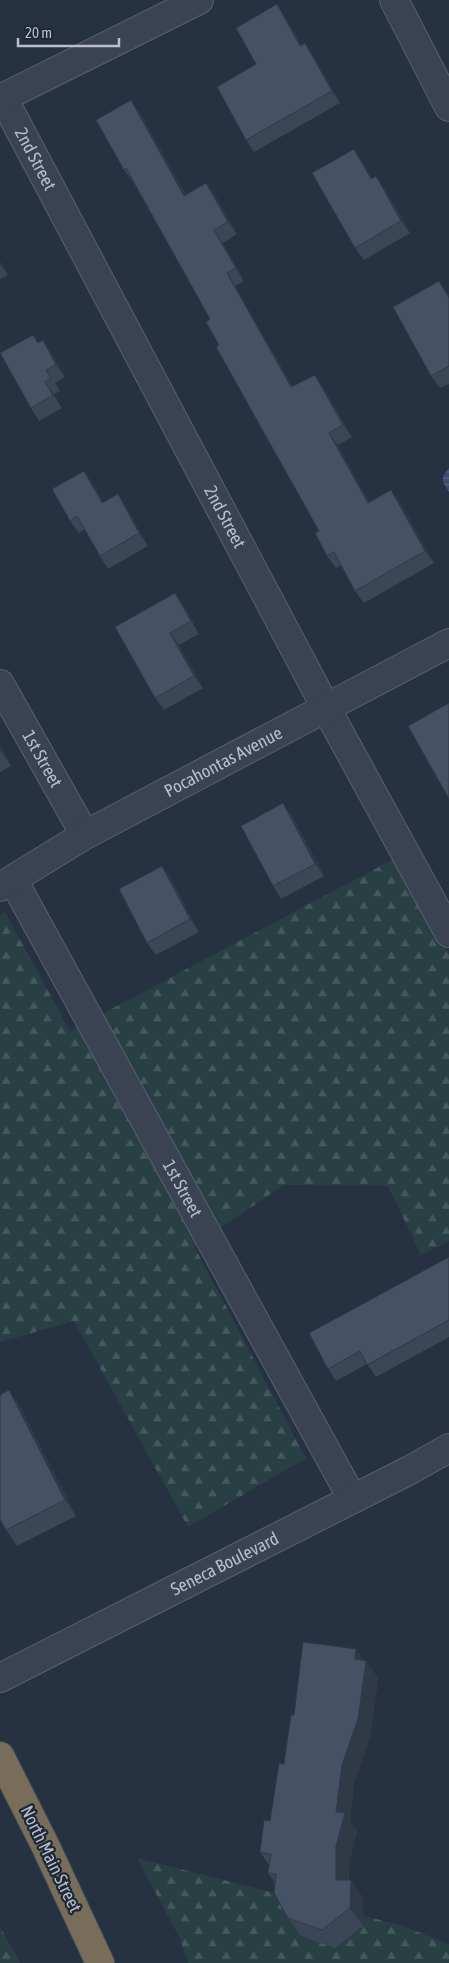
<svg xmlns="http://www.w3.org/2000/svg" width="449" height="1963" font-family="'Asap Condensed',sans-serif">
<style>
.forest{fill:url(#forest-firs)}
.water{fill:url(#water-rules)}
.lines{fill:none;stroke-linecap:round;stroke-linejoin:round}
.minor-casing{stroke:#59616f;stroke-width:30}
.highway-casing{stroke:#454e5c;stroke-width:30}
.minor{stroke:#3b4352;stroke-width:28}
.highway{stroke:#786d58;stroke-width:28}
.wall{fill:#3b4656}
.shaded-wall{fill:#303946}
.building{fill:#455164;stroke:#303946}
.labels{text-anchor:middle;stroke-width:4.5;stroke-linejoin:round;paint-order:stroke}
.street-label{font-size:18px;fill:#b8becc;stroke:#1f2837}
</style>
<defs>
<pattern id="forest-firs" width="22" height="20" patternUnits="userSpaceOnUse" patternTransform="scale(1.25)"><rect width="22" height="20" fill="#283f43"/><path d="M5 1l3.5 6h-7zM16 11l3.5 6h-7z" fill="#45595d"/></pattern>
<pattern id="water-rules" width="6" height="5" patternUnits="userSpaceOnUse" patternTransform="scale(1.25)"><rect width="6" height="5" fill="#3c4d6b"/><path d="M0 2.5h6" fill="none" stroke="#56657f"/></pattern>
</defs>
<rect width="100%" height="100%" fill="#263142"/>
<path class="forest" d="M401,855L449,954V1241L421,1255L388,1186L284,1185L194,1246L306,1458L188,1527L74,1321L0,1342V915L5,912L70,1031Z
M137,1858L400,1925L449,1944V1963H188L179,1937Z
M0,1926L20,1963H0Z"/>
<path class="water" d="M449,468V492L443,482V476Z"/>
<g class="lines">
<defs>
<g id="minor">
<path d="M394,0L449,107"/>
<path id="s1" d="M3,98L326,708L449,933"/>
<path d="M0,99L199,0"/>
<path id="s2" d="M0,684L85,835"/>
<path id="s3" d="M13,880L352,1498"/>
<path id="s4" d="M0,887L85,835L449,643"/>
<path id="s5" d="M0,1678L410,1470L449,1448"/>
</g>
<path id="highway" d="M0,1756L45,1845L100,1963"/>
</defs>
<use href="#minor" class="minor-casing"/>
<use href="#highway" class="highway-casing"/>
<use href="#minor" class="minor"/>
<use href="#highway" class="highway"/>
</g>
<path class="wall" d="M285,16L301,45L313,55L340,103L254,152L246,140L256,64Z
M140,113L186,195L206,183L215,195L237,234L223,243L244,281L235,286L292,386L323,387L352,437L338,445L369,502H400L434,563L364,603L355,591L341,565L336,568L327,556L319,531L219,345L210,319L133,182L124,170Z
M362,162L372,179L385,189L410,233L364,260L355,248Z
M0,261L8,275L0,279Z
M449,295V384L440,388L431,376Z
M38,343L51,353L65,377L55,383L60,391L54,394L62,408L39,421L31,408Z
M93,484L103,503L118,494L126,507L148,546L108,569L100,556L85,529L79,533L70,521Z
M175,593L184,606L199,634L179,645L203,688L164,710L155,698Z
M0,745L11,766L0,772Z
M292,815L324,876L281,899L273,886Z
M171,878L199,932L156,955L147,943Z
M449,1257V1337L376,1377L367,1364L336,1381L328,1369Z
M9,1390L20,1406L76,1516L17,1546L6,1530Z
M356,1649L364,1661H366L378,1679L370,1737L354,1783L350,1821L357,1831L349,1864V1880H351L363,1898V1926L335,1948L301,1936L288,1918L275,1883L268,1873L269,1865L260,1852L270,1821L284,1764L294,1715Z"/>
<path class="shaded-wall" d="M277,4L285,16L308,58L300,46Z
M305,43L313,55L340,103L332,91Z
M131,100L140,113L193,208L184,196Z
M354,149L362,162L379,192L371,179Z
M376,176L385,189L410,233L401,221Z
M206,183L215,195L237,234L228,222Z
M214,230L223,243L244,281L236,268Z
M0,261L8,275L0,264Z
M227,273L235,286L299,399L291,387Z
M439,281L449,295V298Z
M43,340L51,353L65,377L56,365Z
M315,375L323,387L352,437L343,425Z
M45,382L54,394L62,408L53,395Z
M329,433L338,445L377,515L368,503Z
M84,471L93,484L111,516L102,503Z
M391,490L400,502L434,563L425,551Z
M118,494L126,507L148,546L139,533Z
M175,593L184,606L199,634L191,621Z
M170,633L179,645L203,688L194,676Z
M0,745L11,766L0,750Z
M283,803L292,815L324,876L315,864Z
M162,866L171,878L199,932L190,919Z
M9,1390L20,1406L76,1516L65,1500Z
M356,1649L366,1663V1661L378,1679L370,1737L354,1783L350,1821L357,1831L349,1864L348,1898L336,1880V1812Z
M351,1880L363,1898V1926L350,1908Z"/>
<path class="building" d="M277,4L300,46L305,43L332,91L246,140L217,87L256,64L236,28Z
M131,100L184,196L206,183L228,222L214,230L236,268L227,273L291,387L315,375L343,425L329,433L368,503L391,490L425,551L355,591L334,552L327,556L315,533L319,531L216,347L219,345L206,322L210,319L126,168L124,170L96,120Z
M354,149L371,179L376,176L401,221L355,248L312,173Z
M439,281L449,298V366L431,376L393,307Z
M33,335L38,343L43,340L56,365L46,370L51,378L45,382L53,395L31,408L0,353Z
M84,471L102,503L118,494L139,533L100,556L77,516L70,521L52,489Z
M175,593L191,621L170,633L194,676L155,698L115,627Z
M449,703V799L408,726Z
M283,803L315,864L273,886L241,826Z
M162,866L190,919L147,943L119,889Z
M449,1257V1320L367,1365L360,1351L328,1369L309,1333Z
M9,1390L65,1500L6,1530L0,1519V1395Z
M303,1642L356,1649L355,1659L366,1661L358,1719L342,1765L336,1812L345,1813L336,1846V1880H351L350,1908L322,1930L288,1918L274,1893L276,1874L268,1873L271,1854L260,1852L264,1820L270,1821L279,1763L284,1764L291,1715H294Z"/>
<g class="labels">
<g class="street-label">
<text dy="6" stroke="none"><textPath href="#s1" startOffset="69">2nd Street</textPath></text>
<text dy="6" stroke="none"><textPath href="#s1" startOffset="474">2nd Street</textPath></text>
<text dy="6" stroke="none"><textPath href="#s2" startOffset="86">1st Street</textPath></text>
<text dy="6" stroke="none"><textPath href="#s4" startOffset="256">Pocahontas Avenue</textPath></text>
<text dy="6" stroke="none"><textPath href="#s3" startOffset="352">1st Street</textPath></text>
<text dy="6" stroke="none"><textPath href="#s5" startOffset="252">Seneca Boulevard</textPath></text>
<text transform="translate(51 1859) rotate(64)" y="6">North Main Street</text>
</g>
</g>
<path d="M18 38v8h101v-8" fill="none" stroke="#b8becc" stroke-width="2.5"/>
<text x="25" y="38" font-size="15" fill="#b8becc" stroke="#1f2837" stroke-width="4" paint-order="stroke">20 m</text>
</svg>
